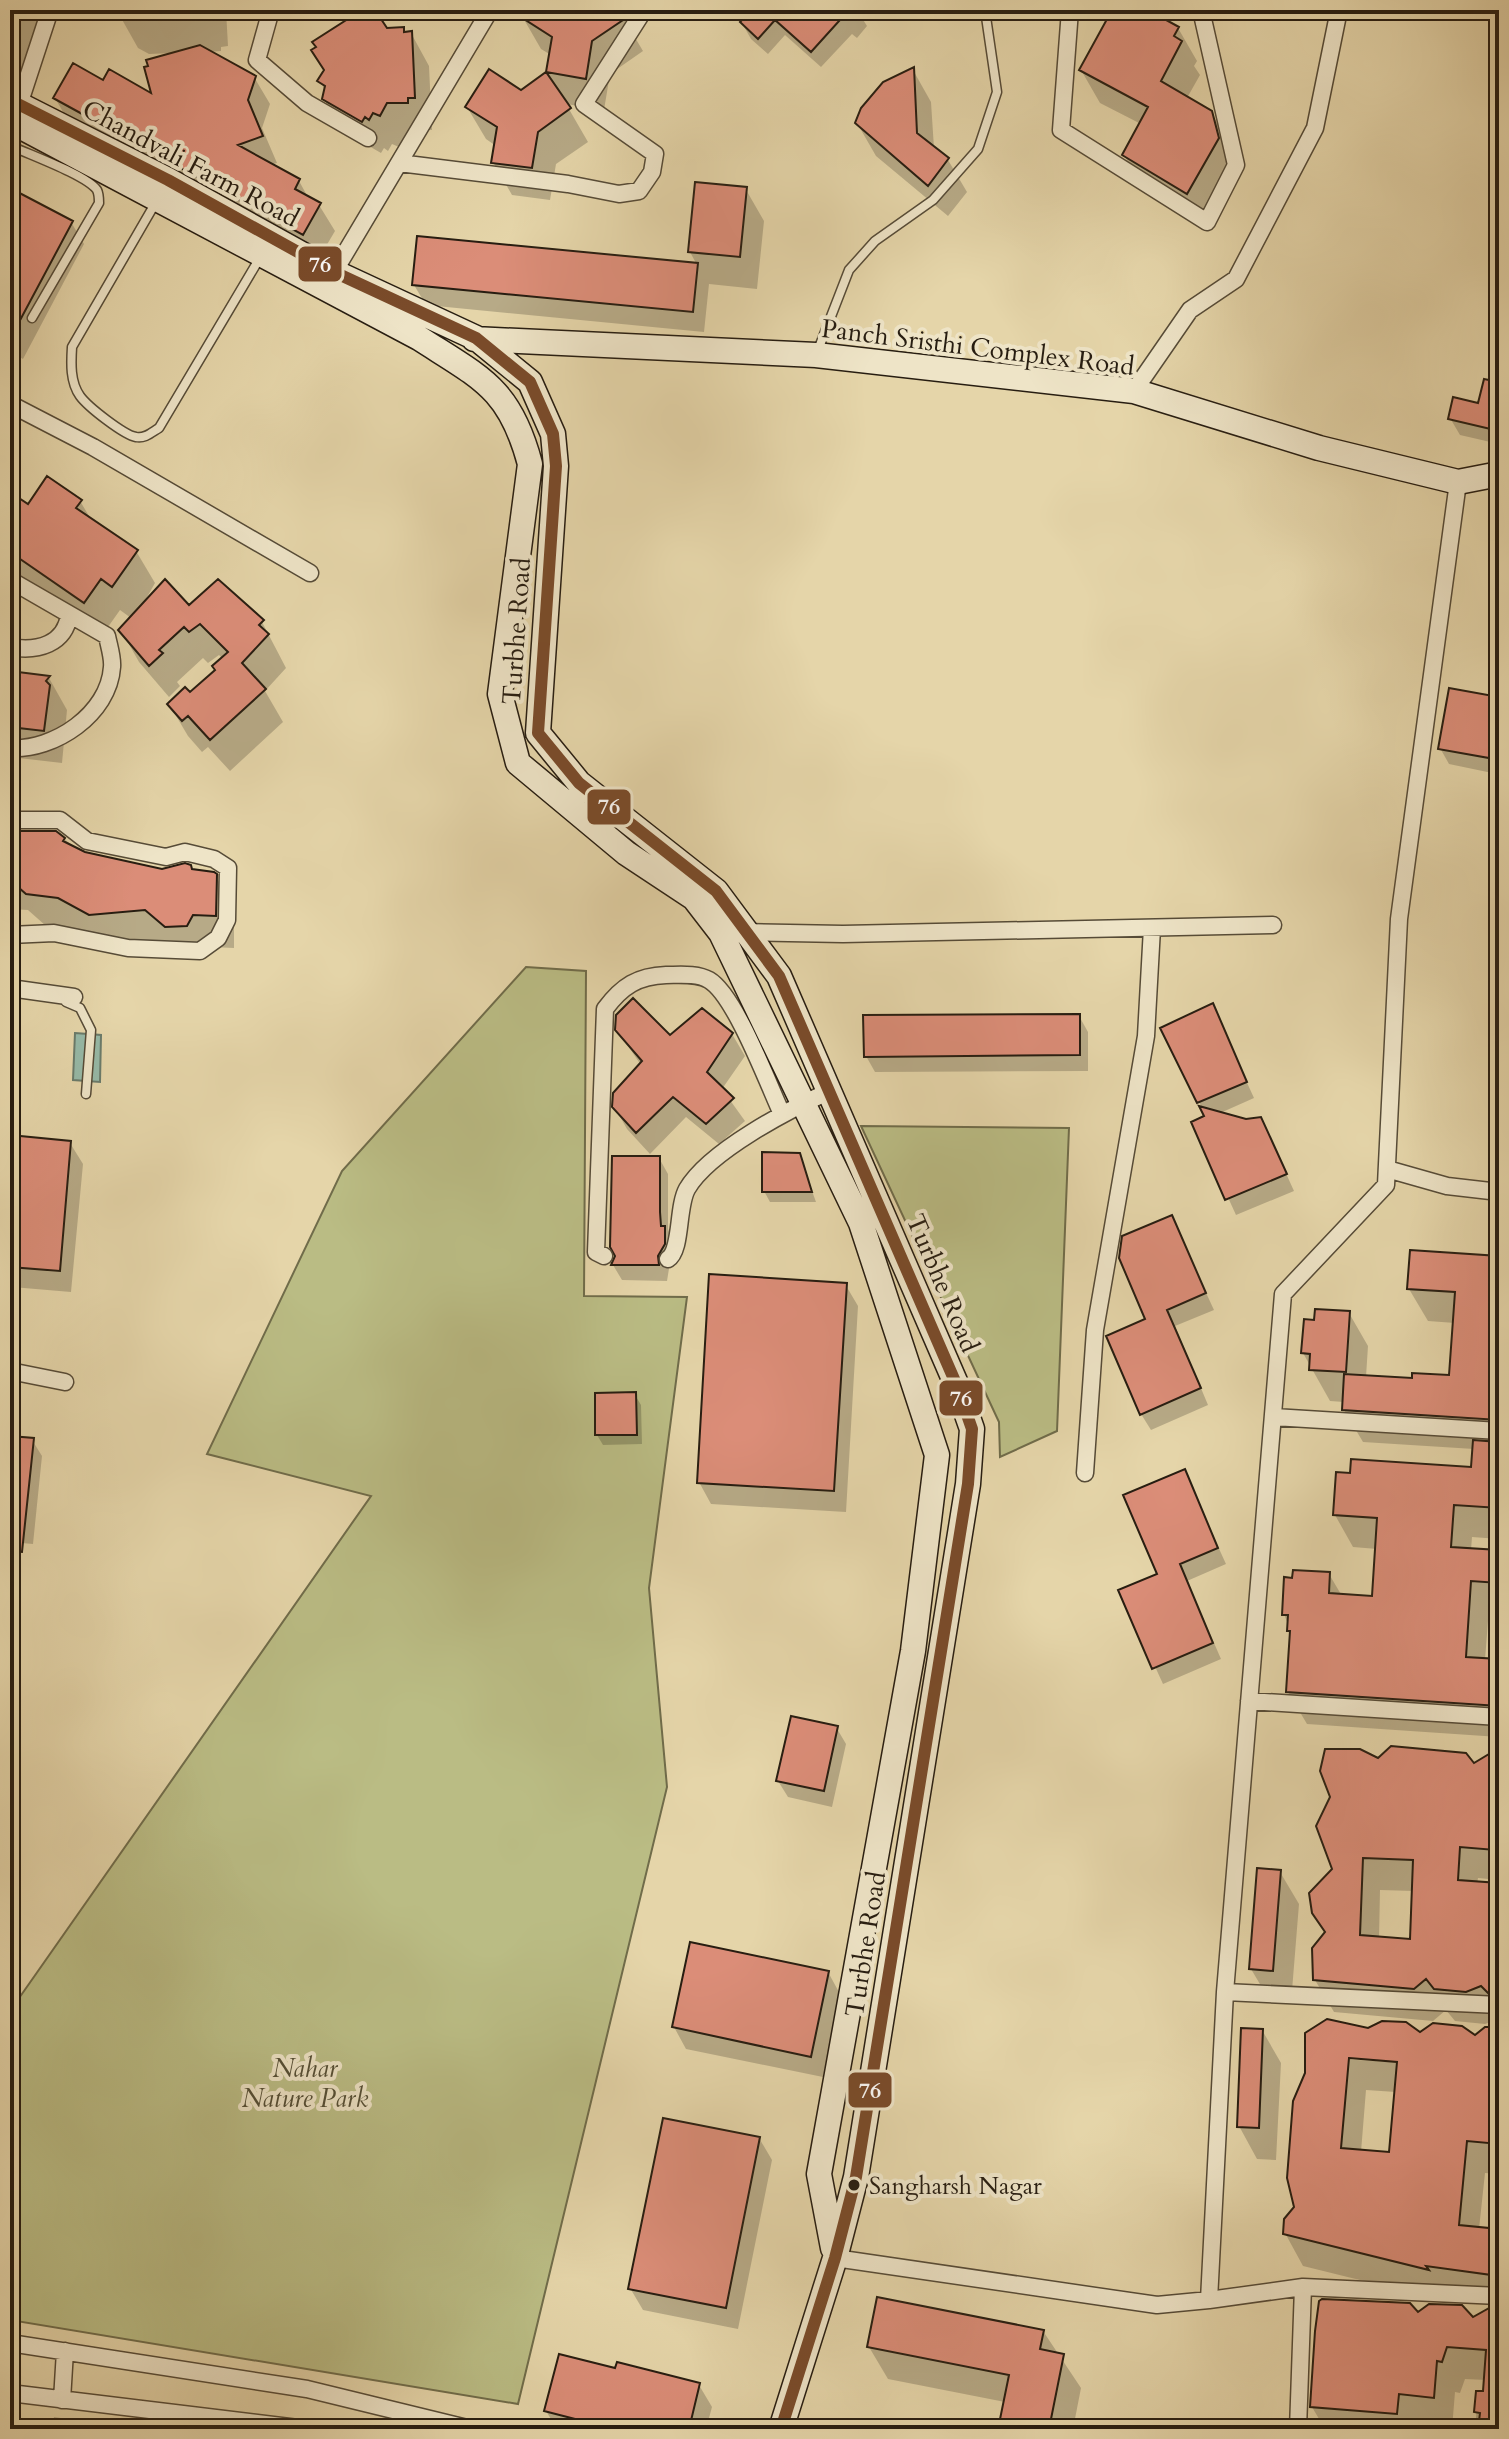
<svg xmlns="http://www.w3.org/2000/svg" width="1509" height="2439" font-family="Cardo,serif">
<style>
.green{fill:#babc84;stroke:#706c4a;stroke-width:2}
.water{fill:#96b9a7;stroke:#6a7b6b;stroke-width:2}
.shadow{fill:#0003;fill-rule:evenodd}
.building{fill:#db8d78;stroke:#271d11;stroke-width:2;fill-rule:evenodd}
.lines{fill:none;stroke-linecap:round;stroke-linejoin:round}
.lane-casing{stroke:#564b37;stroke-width:11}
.street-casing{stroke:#564b37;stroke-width:19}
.secondary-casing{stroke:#271d11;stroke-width:27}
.lane{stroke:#eee4c7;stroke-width:8}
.street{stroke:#eee4c7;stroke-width:16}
.secondary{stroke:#eee4c7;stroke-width:24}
.bus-1-casing{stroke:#eee4c7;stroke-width:18}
.bus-1{stroke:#7a4b2a;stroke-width:12}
.bus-dot{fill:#271d11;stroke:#eee4c7;stroke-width:3}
.labels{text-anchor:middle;stroke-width:8;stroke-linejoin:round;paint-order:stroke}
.bus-label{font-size:24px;fill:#271d11;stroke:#eee4c7;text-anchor:start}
.street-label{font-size:26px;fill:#271d11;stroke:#eee4c7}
.park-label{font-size:26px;font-style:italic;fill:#534d34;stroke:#eee4c7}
.line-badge{stroke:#eee4c7;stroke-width:3}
.badge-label{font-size:22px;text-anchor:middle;font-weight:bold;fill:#fff}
</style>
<rect width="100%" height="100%" fill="#e5d5a9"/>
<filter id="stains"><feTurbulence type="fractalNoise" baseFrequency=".0025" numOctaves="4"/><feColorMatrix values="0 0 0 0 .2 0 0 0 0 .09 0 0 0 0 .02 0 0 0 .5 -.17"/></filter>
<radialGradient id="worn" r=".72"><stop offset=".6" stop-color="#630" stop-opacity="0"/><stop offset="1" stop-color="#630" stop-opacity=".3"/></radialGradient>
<path class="green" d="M526,967L586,971L584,1296L687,1297L649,1588L667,1787L518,2404L10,2320V2011L371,1496L207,1454L342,1171Z
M861,1126L1069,1128L1057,1431L1000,1457L999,1422Z"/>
<path class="water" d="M75,1033L101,1035L100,1082L73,1080Z"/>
<path class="shadow" d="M10,10H30L46,38L35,81L10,74Z
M121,10H226L228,46L221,47V51L208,52L254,77L270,104L262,128L277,163L270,165L299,181L309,199L319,205L335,231L318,260L70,124L55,98L104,82L155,97L174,53L149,54L138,48L120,16Z
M366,10L386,30L403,29L406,34L411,33L429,66L432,130H425V134L406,135L399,147L392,144L388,151L384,148L381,153L343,131L324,99L326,92L320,81Z
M526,10H661L659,20L621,14L643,51L610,74L604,110L566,104L588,142L556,164L550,200L512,195L493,162L496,146L486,139L467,107L521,92L548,74L551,55L541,49L522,16Z
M754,10H857L867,26L857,38L852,34L821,67L785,35L768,54L751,39L742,23Z
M1114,10H1173L1167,22L1178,28L1197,61L1194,66L1200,75L1187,98L1211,112L1230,145L1236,171L1206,225L1143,188L1124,155L1141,124L1100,103L1081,70Z
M913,70L931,102L934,148L948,160L967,192L948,216L876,156L857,123Z
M745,188L764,221L757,289L709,284L704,332L426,305L414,285L697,265L690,252Z
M10,191L71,222L84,244L23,359L10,352Z
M1499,385V444L1460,435L1450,418L1480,406Z
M10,496L28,507L80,501L92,521L136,551L155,583L142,606L189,607L262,622L286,668L265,691L283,722L230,771L208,747L202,752L188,736L169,704L190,695L217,671L223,659L219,655L208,663L203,658L177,682L180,686L169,697L139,662L121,630L131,618L120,610L103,634L10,570Z
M10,673L49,678L67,710L62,763L10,757Z
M1450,691L1499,699L1497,774L1449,764L1440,748Z
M10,831L64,839L84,854L162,871L215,875L234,908V948L211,947L206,958L185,959L165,942L109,947L46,926L28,910L10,909Z
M1212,1006L1254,1098L1218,1114L1269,1136L1294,1191L1236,1215L1194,1123L1207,1118L1199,1102Z
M1079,1016L1088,1032V1071L875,1072L866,1056Z
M617,1030L670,1038L732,1034L745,1056L722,1089L745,1121L719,1144L686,1117L650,1154L627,1129L614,1106L641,1065Z
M70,1143L83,1164L71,1292L12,1287L10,1148Z
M799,1155L816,1202H770L764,1191Z
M659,1158L668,1174V1229L673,1244L667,1281L622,1280L613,1265Z
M1171,1217L1214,1310L1175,1326L1208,1405L1151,1430L1141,1414L1148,1320Z
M1499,1258V1539L1472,1537L1471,1550L1499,1552V1622L1488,1621L1485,1660L1499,1661V1737L1307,1724L1288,1692L1292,1635L1284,1614L1329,1574L1342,1596L1374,1598L1377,1549L1353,1547L1335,1515L1472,1469L1474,1449L1363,1442L1344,1410V1402L1330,1401L1303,1353L1316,1322L1349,1313L1368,1346L1366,1377L1414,1380L1451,1377L1455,1323L1428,1321L1409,1289Z
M845,1284L858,1306L846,1512L711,1504L699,1482Z
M635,1395L641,1405L642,1444L603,1445L597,1435Z
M10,1438L32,1440L42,1456L33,1544L10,1542Z
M1184,1472L1226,1564L1187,1581L1221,1659L1163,1684L1121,1592L1160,1575Z
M836,1727L846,1744L832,1807L788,1797L778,1781Z
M1490,1756L1499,1758V1880L1478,1878L1477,1884L1499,1885V2019L1485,2024L1455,2021L1446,2010L1433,2021L1334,2012L1315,1980L1326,1933L1335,1870L1378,1761L1474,1766ZM1380,1890L1414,1891L1412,1941L1379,1939Z
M1280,1872L1299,1904L1291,2003L1270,2001L1251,1969Z
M828,1972L840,1994L823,2077L686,2049L674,2027Z
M1327,2021L1368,2030L1382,2023L1406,2024L1420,2035L1434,2026L1464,2028L1475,2038L1485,2029H1499V2174L1485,2173L1479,2229L1499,2231V2305L1443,2298L1445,2301L1303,2266L1285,2233L1286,2219L1296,2208L1289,2177L1295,2101L1307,2074V2034ZM1339,2055L1383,2059L1393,2062L1339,2059ZM1366,2090L1396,2092L1391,2154L1361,2152Z
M1262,2030L1281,2063L1276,2160L1257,2159L1239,2126Z
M759,2138L772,2160L738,2329L643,2310L630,2288Z
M1499,2309V2429H1475L1478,2393H1484L1486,2380L1465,2379L1460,2393L1455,2392L1452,2429L1417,2426V2429H1325L1312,2407L1417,2315L1473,2320Z
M1043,2331L1081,2388L1073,2429H1000L1005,2402L888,2379L869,2347Z
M616,2370L699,2385L712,2407L706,2429H557L546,2411Z
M54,2417L89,2422L93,2429H52Z
M856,2420L879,2424L883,2429H854Z"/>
<path class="building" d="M362,10H375L387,28L404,27V32L412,31L415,98H408V103H387L380,116L373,113L369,120L365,117L362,122L322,99L325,86L317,81L324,70L311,50L316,47L312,42Z
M510,10H631L626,18L592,41L586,79L546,72L552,37Z
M751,10H849L811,52L775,20L758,39L740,22Z
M1112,10H1148L1179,27L1174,36L1182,41L1161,81L1212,111L1219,138L1187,194L1122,155L1148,107L1079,70Z
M200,45L256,76L248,100L263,136L238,145L300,179L295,189L321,203L303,235L53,98L73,63L103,80L109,69L151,93L144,67L148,66L146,60Z
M914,67L917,133L949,158L928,186L855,123L861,108L883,82Z
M489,69L521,90L546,72L571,108L538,132L532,168L491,163L497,127L465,107Z
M695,182L747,187L740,257L688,252Z
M10,188L73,221L10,339Z
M417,236L698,263L693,312L412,285Z
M1484,379L1499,382V431L1448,419L1453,397L1478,403Z
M47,476L82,500L76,508L138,550L112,587L101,579L84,603L10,552V492L28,504Z
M165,579L189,605L218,579L264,620L259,625L269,634L242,663L266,689L210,740L188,716L182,721L167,704L185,687L190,692L215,670L212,666L228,652L200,624L189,632L184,627L159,650L163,653L149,666L118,630Z
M10,671L50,676L46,681L50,685L44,731L10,727Z
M1449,688L1499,697L1489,758L1438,749Z
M10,831H56L65,838L63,841L85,852L162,869L185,863L191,865L192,869L214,872L217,874L216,916L193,915L187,926L165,927L145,910L89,915L58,898L26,894L10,880Z
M633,998L670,1035L702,1008L733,1033L707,1072L734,1098L706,1124L673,1097L636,1133L612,1107L613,1093L642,1061L615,1030L616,1015Z
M1213,1003L1247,1082L1197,1103L1160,1028Z
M1080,1014V1055L864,1057L863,1015Z
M1199,1106L1246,1119L1261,1117L1287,1174L1225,1200L1191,1122L1204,1116Z
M10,1135L71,1141L60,1271L10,1267Z
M762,1152L800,1153L812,1192H762Z
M612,1156H660V1212L661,1226H665V1244L658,1256L659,1265H611L615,1256L610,1247Z
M1172,1215L1206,1293L1167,1310L1201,1388L1140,1415L1106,1336L1145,1319L1119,1258L1122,1236Z
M1410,1250L1499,1256V1420L1342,1410L1344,1374L1412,1378V1373L1449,1375L1455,1292L1407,1289Z
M709,1274L847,1283L834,1491L697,1483Z
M1315,1309L1350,1311L1346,1372L1309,1370L1310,1354L1301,1353L1304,1319L1314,1320Z
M636,1392L637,1435H595V1393Z
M10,1436L34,1438L22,1552L10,1551Z
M1473,1440L1499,1442V1508L1454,1505L1451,1547L1499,1550V1583L1471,1581L1466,1657L1499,1659V1706L1286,1692L1290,1631H1287L1288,1615H1282L1284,1577L1292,1578L1293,1570L1330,1572L1329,1593L1372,1596L1377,1518L1333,1515L1336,1472L1350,1473L1351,1459L1471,1467Z
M1185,1469L1218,1548L1180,1564L1213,1643L1152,1669L1118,1590L1157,1574L1123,1495Z
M791,1716L838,1726L824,1791L776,1781Z
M1391,1746L1466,1753L1474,1763L1489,1754L1499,1756L1495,1850L1460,1847L1458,1880L1499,1883V1994H1489L1481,1986L1466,1992L1434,1989L1426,1979L1414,1989L1313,1980L1312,1948L1325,1932L1312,1913L1309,1893L1332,1869L1316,1826L1330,1797L1320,1771L1325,1749H1360L1378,1758ZM1363,1858L1413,1860L1410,1939L1360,1935Z
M1257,1868L1281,1870L1273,1971L1249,1969Z
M690,1942L829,1971L811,2057L672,2027Z
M1327,2019L1368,2028L1382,2021L1406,2022L1420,2032L1433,2023L1462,2026L1475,2035L1485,2027H1499V2144L1467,2141L1459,2225L1499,2229V2276L1426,2266L1429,2270L1283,2234L1284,2219L1294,2207L1287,2178L1293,2101L1305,2073V2033ZM1349,2058L1397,2062L1389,2152L1341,2148Z
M1241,2028L1263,2029L1259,2128L1237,2127Z
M663,2118L760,2137L726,2308L628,2289Z
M877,2297L1044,2330L1040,2349L1064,2354L1049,2429H998L1009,2375L867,2347Z
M1322,2299L1410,2303L1418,2312L1429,2304L1462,2305L1473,2317L1491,2307H1499V2429H1478L1480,2413L1474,2412L1476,2391H1483L1486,2350L1447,2347L1442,2362L1437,2361L1434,2398L1399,2394L1397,2414L1310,2407L1315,2331L1319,2301Z
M559,2354L615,2368L617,2362L700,2383L689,2429H614L544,2411Z"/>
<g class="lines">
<defs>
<path id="lane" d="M19,131L11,146C30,155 86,175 97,190C99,194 99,199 99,203L32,318
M156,202L72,347C71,363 70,382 80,396C88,407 124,435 136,437C145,439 152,432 159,428L261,256
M818,350L849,270L875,241L933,200L978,149L997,92L985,10
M66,1002L80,1008L91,1030L86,1094"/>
<path id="street" d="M271,10L257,60L307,103L368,138
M1070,10L1061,130L1207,222L1236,165L1201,10
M17,111L50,10
M399,163L568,184L619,194L639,191L652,172L655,154L584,104L644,10
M334,272L490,10
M1134,391L1190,310L1236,279L1315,128L1339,10
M10,404L93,447L310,573
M10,580L107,636C109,646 113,658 112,667C109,714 54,751 10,748
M10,647C38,652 65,644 69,615
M10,820H60L87,841L166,857L185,852L214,859L228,868L227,920L218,938L200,951L128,948L54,933L10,935
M743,932L843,934L1273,925
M10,988L74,997
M1387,1169L1447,1186L1499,1192
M604,1256L596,1252L605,1009C622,986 638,976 666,975C679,975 697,973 709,980C735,995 768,1084 782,1114
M668,1259C682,1250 677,1207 687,1189C709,1151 790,1109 830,1091
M10,1371L65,1382
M1274,1417L1499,1431
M1085,1473L1095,1330L1146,1036L1152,928
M1249,1701L1499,1717
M1225,1992L1499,2005
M835,2258L1157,2305L1209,2300L1225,1992L1283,1294L1386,1185L1399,919L1458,482
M1209,2300L1303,2287
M10,2343L307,2389L471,2429
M10,2393L306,2429
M62,2400L65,2351
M1298,2429L1303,2287L1499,2296"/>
<path id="secondary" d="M10,100L168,180L334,272L476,338L530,382L553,434L556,466L538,733L579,783L716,891L779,976L957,1386L972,1429L968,1484L856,2177L835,2258L781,2429
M10,121L419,338C481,378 510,388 530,464L500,694L518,763L626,853L694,898L721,933L861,1223L937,1455L913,1651L819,2174L833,2248
M474,339L816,355L1134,391L1319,448L1458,482L1499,474"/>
</defs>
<use href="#lane" class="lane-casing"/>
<use href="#street" class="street-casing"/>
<use href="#secondary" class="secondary-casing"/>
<use href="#lane" class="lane"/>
<use href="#street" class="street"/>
<use href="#secondary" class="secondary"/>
<defs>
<path id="bus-1" d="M10,100L168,180L334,272L476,338L530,382L553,434L556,466L538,733L579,783L716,891L779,976L957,1386L972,1429L968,1484L856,2177L835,2258L781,2429"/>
</defs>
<use href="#bus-1" class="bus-1-casing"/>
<use href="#bus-1" class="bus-1"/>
</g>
<circle class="bus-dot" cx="854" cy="2185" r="7"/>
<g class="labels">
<g class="bus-label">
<text x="869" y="2194">Sangharsh Nagar</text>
</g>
<g class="street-label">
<text transform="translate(191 163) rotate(28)" y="9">Chandvali Farm Road</text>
<text transform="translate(978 347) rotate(7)" y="9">Panch Sristhi Complex Road</text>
<text transform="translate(516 631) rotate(-86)" y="9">Turbhe Road</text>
<text transform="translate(943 1283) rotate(67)" y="9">Turbhe Road</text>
<text transform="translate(865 1944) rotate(-81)" y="9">Turbhe Road</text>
</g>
<g class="park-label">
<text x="305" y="2077">Nahar<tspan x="305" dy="30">Nature Park</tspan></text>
</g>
</g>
<g class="line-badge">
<rect x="297" y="245" width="46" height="38" rx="8" fill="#7a4b2a"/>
<rect x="586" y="788" width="46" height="38" rx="8" fill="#7a4b2a"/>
<rect x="938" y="1379" width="46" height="38" rx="8" fill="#7a4b2a"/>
<rect x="847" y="2071" width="46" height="38" rx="8" fill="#7a4b2a"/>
</g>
<g class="badge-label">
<text x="320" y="272">76</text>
<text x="609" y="814">76</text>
<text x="961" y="1406">76</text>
<text x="870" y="2098">76</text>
</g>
<rect width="1509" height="2439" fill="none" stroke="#e5d5a9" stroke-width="40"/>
<rect x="12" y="12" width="1485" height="2415" fill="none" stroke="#271d11" stroke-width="4"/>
<rect x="20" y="20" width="1469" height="2399" fill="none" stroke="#271d11" stroke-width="2"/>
<rect width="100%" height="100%" filter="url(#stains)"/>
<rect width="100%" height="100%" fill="url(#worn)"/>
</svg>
